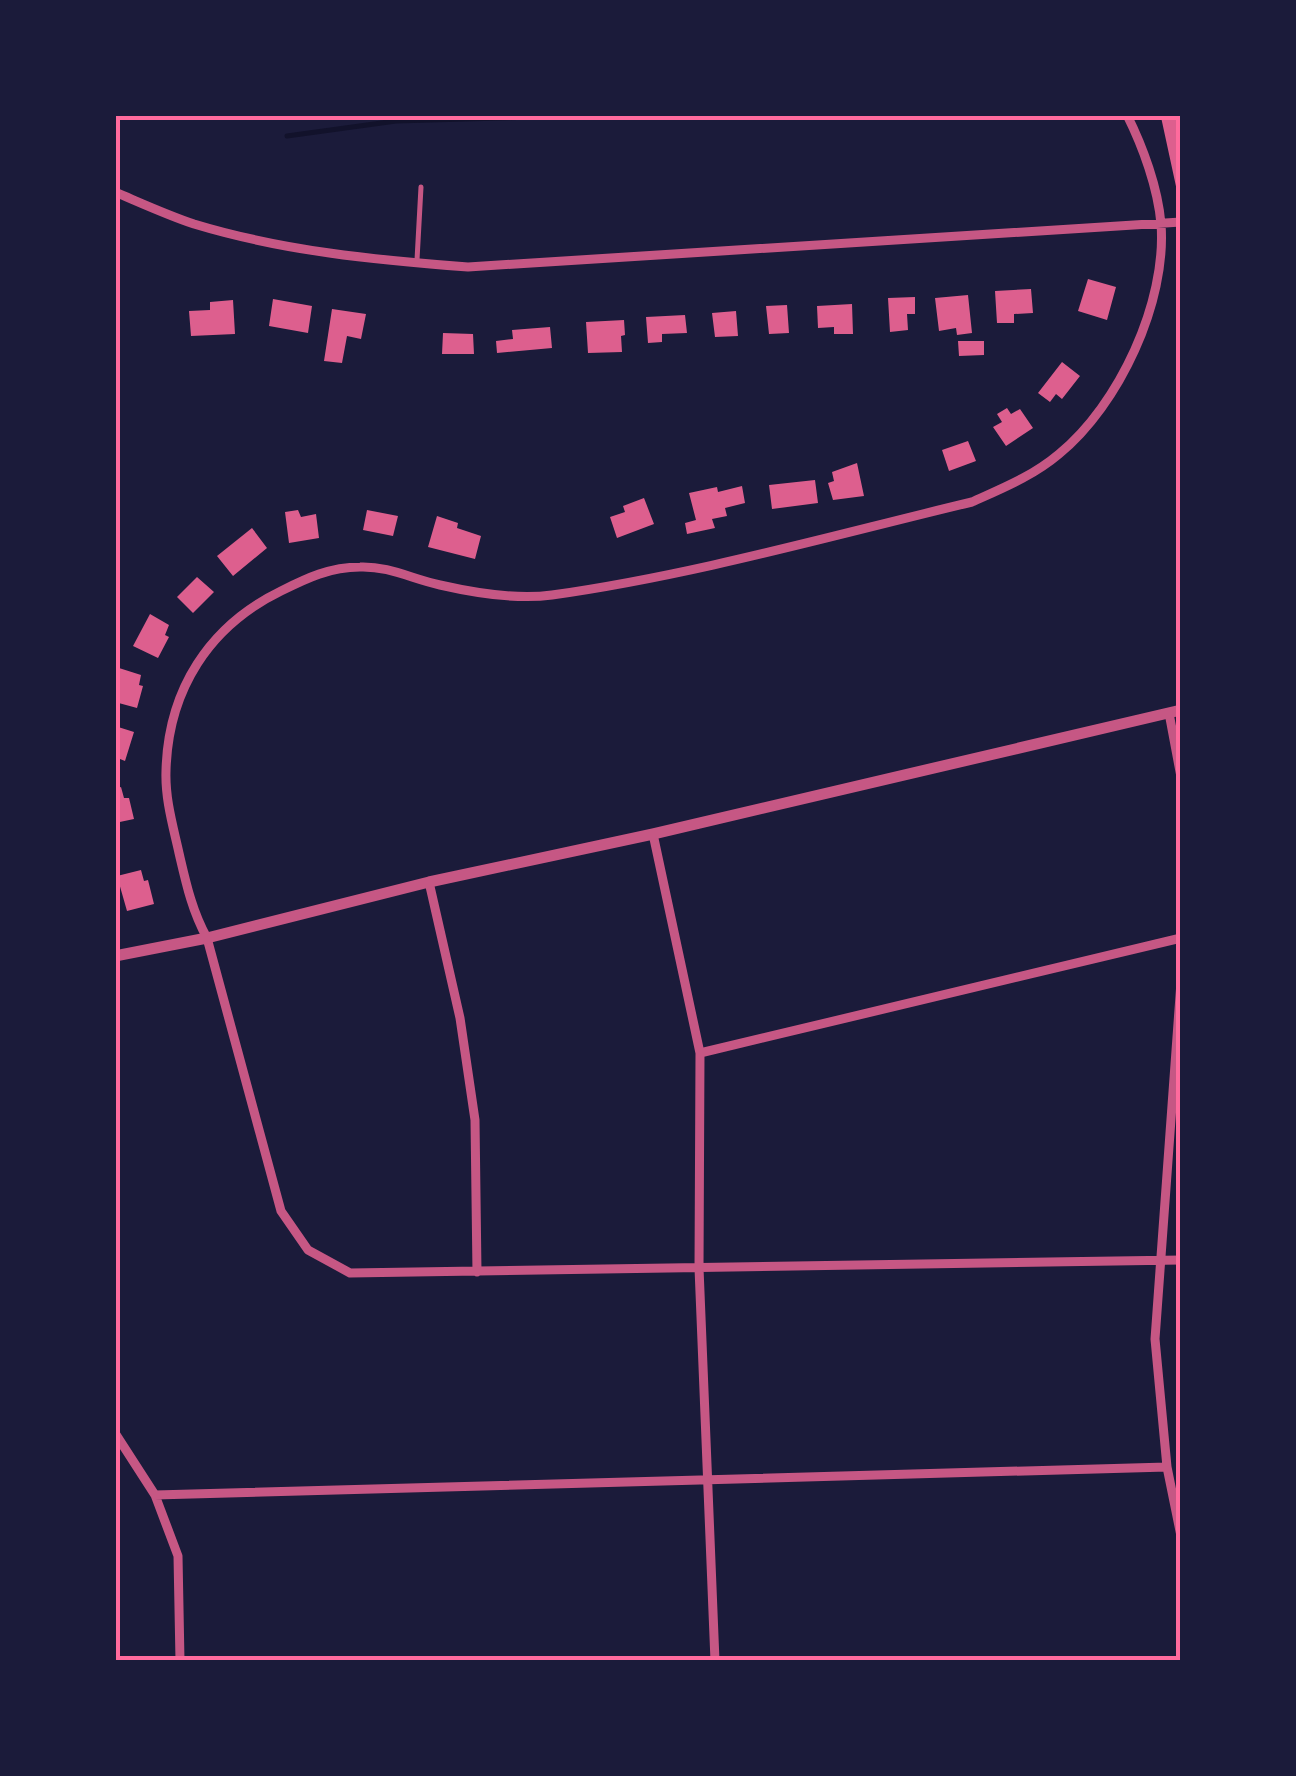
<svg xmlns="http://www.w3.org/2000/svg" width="1296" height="1776" font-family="'Zilla Slab',serif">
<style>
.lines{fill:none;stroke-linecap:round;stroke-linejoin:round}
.stream{stroke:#12122b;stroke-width:5}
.building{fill:#dd5f8e}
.service{stroke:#c65784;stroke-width:5}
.minor{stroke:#c65784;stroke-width:9}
.tertiary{stroke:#c65784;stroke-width:11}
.neatline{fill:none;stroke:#ff6b9d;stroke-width:4}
</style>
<rect width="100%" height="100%" fill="#1b1b3a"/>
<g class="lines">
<path class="stream" d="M287,136L396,121L608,115"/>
</g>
<path class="building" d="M1169,115H1181V190L1177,191L1161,117Z
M1088,279L1116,287L1107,320L1078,311Z
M1031,289L1033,313L1014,314V323H997L995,291Z
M968,295L972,333L957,335L956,328L939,331L935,298Z
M915,297V314H907L908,330L890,332L888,298Z
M273,299L312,306L308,333L269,326Z
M233,300L235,334L191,336L189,311L210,310V302Z
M852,304L853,334H834V327L818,328L817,306Z
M787,305L789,333L769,334L766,306Z
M332,309L366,314L361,339L347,336L342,363L324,361Z
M736,311L738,336L715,337L712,313Z
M685,315L687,333L662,334V342L648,343L646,317Z
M624,320L625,335L621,336L622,352L588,353L586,322Z
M550,327L552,348L497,353L496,341L513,339L512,330Z
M443,333L473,334L474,354H442Z
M958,341H984V355L959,356Z
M1062,362L1080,376L1062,399L1056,394L1050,402L1038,393Z
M1007,408L1011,414L1020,409L1033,428L1006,446L993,427L1002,422L997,414Z
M968,441L976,461L949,471L942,450Z
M857,463L864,496L833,500L828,483L834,481L832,472Z
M815,480L818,503L772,509L769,485Z
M742,486L745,503L725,508L727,516L712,519L715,528L687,534L685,523L696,520L689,493L717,487L718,492Z
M644,498L654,524L617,538L610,517L625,512L623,506Z
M298,510L301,517L316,514L319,538L289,543L285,512Z
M367,510L398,516L393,536L363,530Z
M437,516L458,523L457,528L481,536L475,559L428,547Z
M252,528L267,548L233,576L217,556Z
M197,577L214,592L193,613L177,597Z
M150,614L169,625L165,635L169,637L158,658L133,646Z
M119,668L141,675L139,685L143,686L137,708L115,702Z
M115,726L134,732L125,761L115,757Z
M121,787L124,798H129L134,819L115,823V789Z
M141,870L144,881L148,880L154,904L127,911L117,876Z"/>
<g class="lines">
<path class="service" d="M417,260L421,187"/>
<path class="minor" d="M1127,115C1143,147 1158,188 1161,224C1167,302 1119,405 1059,454C1033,476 1003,488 972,502C834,535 694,575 552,595C516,600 475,593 440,585C412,579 389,566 360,567C330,567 307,578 281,591C209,626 168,690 166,771C165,799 173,826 179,853C186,883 192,911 207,938L281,1211L308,1250L350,1273L1181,1260
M115,192C141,203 167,215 194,224C283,251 375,260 468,267L1181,222
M1169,713L1181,777
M653,834L700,1053L699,1268L715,1661
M429,882L460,1018L475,1120L477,1272
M1181,982L1155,1339L1167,1467L1181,1536
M700,1053L1181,938
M115,1433L155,1495L178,1556L180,1661
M155,1495L1167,1467"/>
<path class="tertiary" d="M115,956L207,938L429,882L653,834L1181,710"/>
</g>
<rect width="1296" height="1776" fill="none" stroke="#1b1b3a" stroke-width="235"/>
<rect x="118" y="118" width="1060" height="1540" class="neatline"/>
</svg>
